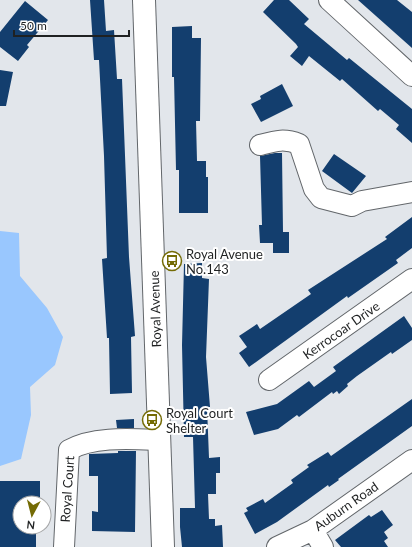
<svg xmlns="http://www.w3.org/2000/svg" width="412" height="547" font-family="Lato,sans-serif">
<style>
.green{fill:#99c7fe}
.building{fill:#133e6e}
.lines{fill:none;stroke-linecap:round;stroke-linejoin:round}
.minor-casing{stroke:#62666a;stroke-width:22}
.major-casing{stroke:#62666a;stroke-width:24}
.minor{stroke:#fff;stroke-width:20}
.major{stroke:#fff;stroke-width:22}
.labels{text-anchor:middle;stroke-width:4;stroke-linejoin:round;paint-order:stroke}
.poi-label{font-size:13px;fill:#1f2122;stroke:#fff;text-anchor:start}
.street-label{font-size:13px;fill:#1f2122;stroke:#fff}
</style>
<rect width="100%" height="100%" fill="#e2e6eb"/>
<path class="green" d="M0,231L19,233L20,276L47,308L63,337L55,365L30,387L31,415L21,459L0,466Z"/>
<path class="building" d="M90,0H104L106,31L114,30L117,79H122L129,257L135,336L131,337L132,393L110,394L109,338H107L102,259L107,258L104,156L99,60H94Z
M274,0H289L309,19L304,24L347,60L349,58L412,109V143L396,129L399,125L380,109L378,111L342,79L340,81L309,56L302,66L290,56L298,47L296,44L263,12Z
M358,0H397L412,12V48Z
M25,1L48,20L27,45L29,47L18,61L0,47V32Z
M192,26V38H201L200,121H196L197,161H206V177H208V213H179V170H176L174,77H172V27Z
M0,70L13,72L6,106H0Z
M282,84L293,106L261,122L251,104L261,99L260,96Z
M275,153H282L283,232H289V253H273V243H260L259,225H262L260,156Z
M334,154L366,176L352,193L322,171Z
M412,217V248L396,260L398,263L348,298L347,296L249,367L239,353L247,347L239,336L257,324L260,329L311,294L308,290L387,239L385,237Z
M202,263V278L209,279L206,357L210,407H207L209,458L220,457V473H216V494H208L209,519H215V526L222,525L223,547H182L180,527V508H195L193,437H184L182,345L184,264Z
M404,316L412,328V340L392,354L391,352L357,376L347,384L348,386L339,394L337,391L333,394L332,392L299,417L297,415L278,429L254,435L246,412L277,404L309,381L314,387L336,371L333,367Z
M412,399V426L338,479L339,480L329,487L328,485L277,522L255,534L244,513L248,511L246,508L263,499L265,503L293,483L291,480L309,467L307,465L328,452L331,456Z
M134,419V428H117L116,420Z
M118,451H136L135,532L92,531V511L98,512V476H89V454L118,453Z
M0,481H40V498L25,499V503H20V527H36V547H0Z
M382,510L393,525L384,532L388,538L384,541L388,547H341L335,540L369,515L371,517Z"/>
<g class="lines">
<defs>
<path id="minor" d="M329,0L412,76
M260,145C275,141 284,138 299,144L314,189L321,198L352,206L362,201L412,192
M269,380L412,279
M313,530L323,547
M64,547L69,450C93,436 132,439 159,440
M277,547L313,530L412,460"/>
<path id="major" d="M144,0L163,547"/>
</defs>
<use href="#minor" class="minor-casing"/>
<use href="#major" class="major-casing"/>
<use href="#minor" class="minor"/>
<use href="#major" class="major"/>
</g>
<defs>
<symbol id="bus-ring" viewBox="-11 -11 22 22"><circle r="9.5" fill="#fff" stroke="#746b05" stroke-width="1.5"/><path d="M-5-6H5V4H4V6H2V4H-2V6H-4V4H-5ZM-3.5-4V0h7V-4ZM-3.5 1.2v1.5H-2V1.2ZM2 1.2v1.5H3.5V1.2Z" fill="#746b05"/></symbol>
</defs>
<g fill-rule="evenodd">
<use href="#bus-ring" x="161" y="250" width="22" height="22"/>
<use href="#bus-ring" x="141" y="409" width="22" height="22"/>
</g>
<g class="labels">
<g class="poi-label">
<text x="186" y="259">Royal Avenue<tspan x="186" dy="15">No.143</tspan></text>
<text x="166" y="418">Royal Court<tspan x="166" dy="15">Shelter</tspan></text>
</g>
<g class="street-label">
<text transform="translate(155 309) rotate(-92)" y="5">Royal Avenue</text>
<text transform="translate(341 330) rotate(-35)" y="5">Kerrocoar Drive</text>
<text transform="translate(67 489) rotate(-86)" y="5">Royal Court</text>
<text transform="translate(346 506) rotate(-35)" y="5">Auburn Road</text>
</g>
</g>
<g transform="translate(32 515) rotate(187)"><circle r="19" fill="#ffffff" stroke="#a5a6a7"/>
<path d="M0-3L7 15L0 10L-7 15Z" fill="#746b05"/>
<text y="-6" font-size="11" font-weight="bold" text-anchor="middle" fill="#1f2122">N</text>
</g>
<path d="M14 30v6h115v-6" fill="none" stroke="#1f2122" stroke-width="2"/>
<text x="20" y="30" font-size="12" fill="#1f2122" stroke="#ffffff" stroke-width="3" paint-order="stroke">50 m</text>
</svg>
